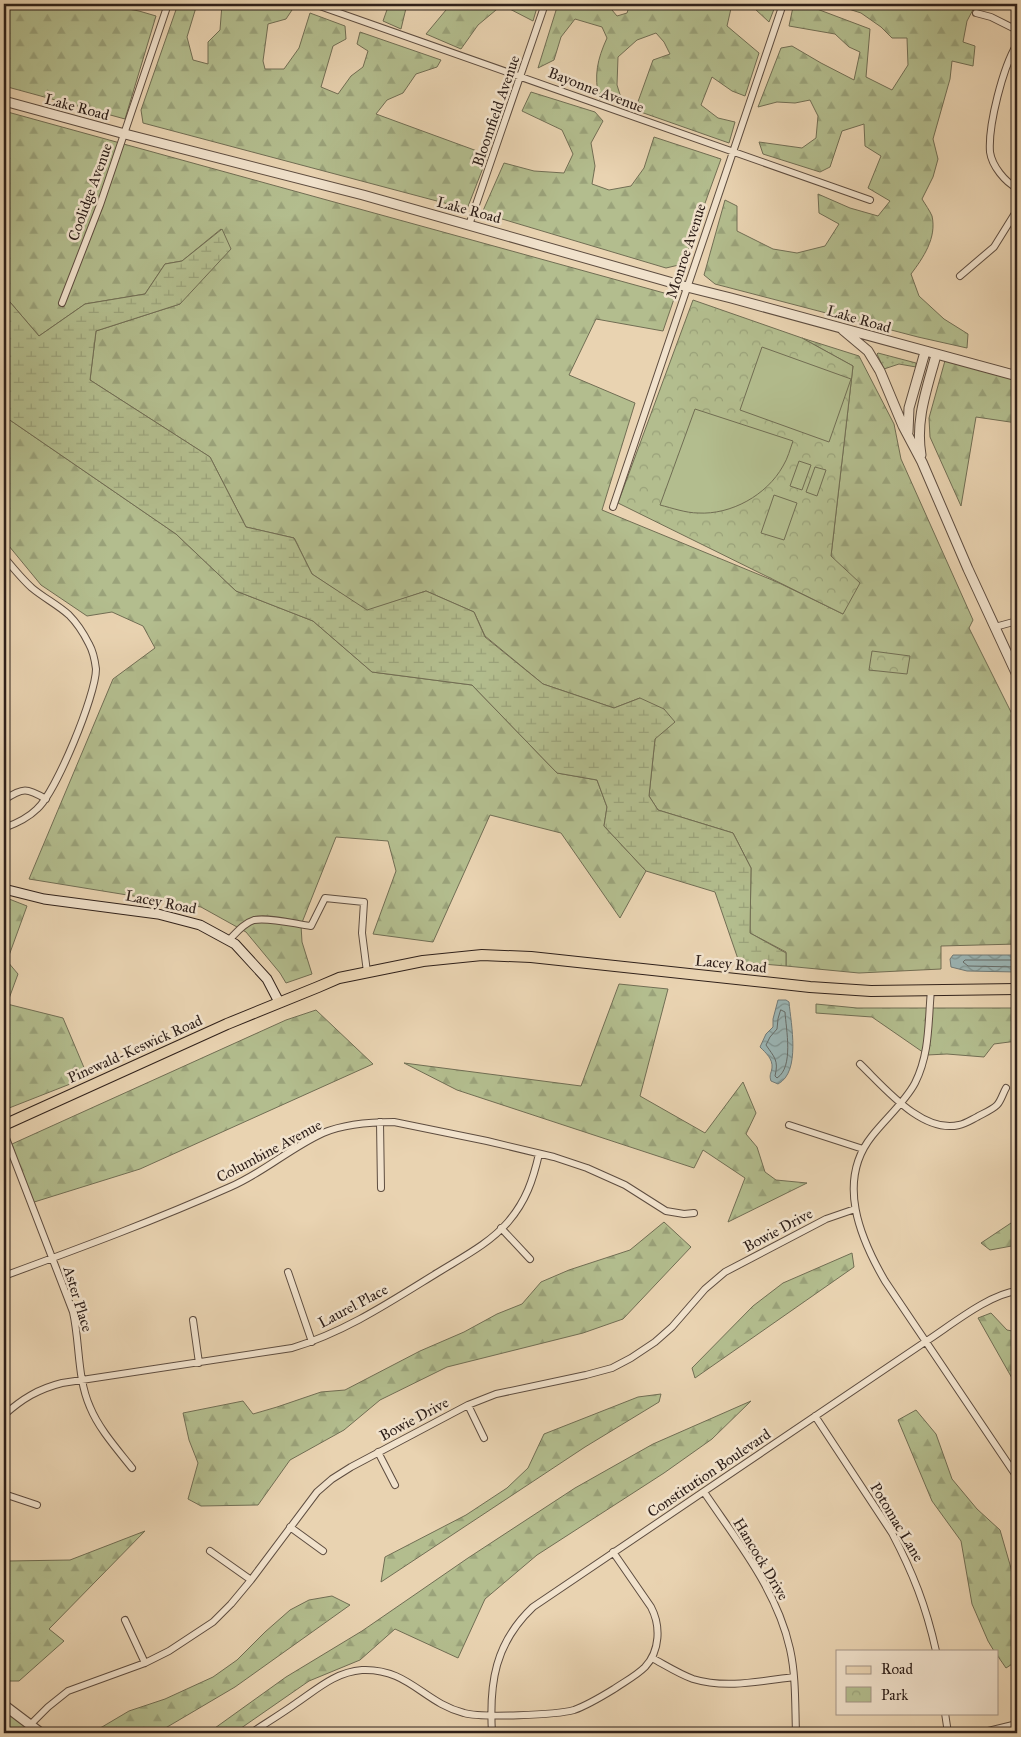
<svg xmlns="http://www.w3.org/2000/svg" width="1021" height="1737" font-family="'IM FELL Great Primer',serif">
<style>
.grass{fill:url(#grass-dots);stroke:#716e54}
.forest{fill:url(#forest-firs);stroke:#716e54}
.wetland{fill:url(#wetland-marsh);stroke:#716e54}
.park{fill:url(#park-crowns);stroke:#716e54}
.garden{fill:#b3bd8e;stroke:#716e54}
.water{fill:url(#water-waves);stroke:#707a78}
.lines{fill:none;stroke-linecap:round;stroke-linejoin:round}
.shore{stroke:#656b68;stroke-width:1}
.minor-casing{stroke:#5e4d40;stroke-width:8}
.tertiary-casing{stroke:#5e4d40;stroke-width:11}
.secondary-casing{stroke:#2f201a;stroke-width:11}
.primary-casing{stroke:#2f201a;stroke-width:12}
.minor{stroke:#f1e2cc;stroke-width:6}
.tertiary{stroke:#f1e2cc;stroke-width:9}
.secondary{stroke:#f1e2cc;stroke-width:9}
.primary{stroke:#e9d3b1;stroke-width:10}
.labels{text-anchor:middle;stroke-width:5;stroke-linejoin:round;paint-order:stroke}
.street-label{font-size:15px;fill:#2f201a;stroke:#f1e2cc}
</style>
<defs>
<pattern id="grass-dots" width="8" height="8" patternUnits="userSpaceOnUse" patternTransform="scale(1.25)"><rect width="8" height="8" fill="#b3bd8e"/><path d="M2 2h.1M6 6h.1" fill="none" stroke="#9aa27a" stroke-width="1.8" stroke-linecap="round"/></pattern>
<pattern id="forest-firs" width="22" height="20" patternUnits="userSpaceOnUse" patternTransform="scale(1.25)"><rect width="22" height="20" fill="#b3bd8e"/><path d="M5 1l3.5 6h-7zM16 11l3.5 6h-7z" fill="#9aa27a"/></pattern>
<pattern id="wetland-marsh" width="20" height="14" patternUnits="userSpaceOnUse" patternTransform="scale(1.25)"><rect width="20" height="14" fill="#b3bd8e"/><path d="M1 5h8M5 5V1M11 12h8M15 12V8" fill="none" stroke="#9aa27a"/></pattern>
<pattern id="park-crowns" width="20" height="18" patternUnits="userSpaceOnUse" patternTransform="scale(1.25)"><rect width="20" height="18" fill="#b3bd8e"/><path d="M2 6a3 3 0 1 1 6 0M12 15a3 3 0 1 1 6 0" fill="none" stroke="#9aa27a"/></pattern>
<pattern id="water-waves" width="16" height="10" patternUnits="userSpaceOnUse" patternTransform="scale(1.25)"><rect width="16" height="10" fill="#9bb6b6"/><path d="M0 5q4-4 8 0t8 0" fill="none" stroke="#7f9493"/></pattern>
</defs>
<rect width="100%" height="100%" fill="#e9d3b1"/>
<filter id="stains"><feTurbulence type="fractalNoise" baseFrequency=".004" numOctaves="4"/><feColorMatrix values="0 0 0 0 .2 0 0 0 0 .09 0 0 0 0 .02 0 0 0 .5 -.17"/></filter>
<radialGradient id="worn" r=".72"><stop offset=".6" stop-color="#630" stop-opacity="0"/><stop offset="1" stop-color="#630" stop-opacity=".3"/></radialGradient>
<path class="grass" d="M878,353L916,363V367L899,364L884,369L877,354Z"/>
<path class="forest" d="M4,4H112V6L139,11L156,16L125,119L4,86Z
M178,4H197L187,37L193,60L208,64V42L220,30L222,4H273L292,10L286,19L268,24L263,61L265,69H284L299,48L310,13L345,26L346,39L333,46L321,87L338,94L351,76L363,67L368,51L357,44L360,32L441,60L437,67L416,74L403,93L387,100L376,114L488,155L467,209L143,123L141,110Z
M389,4H407L401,29L383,21Z
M451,4H538L533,21L502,5L478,25L461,49L426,34Z
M558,4H607L617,16L627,13L630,4H732L727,26L759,53L745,96L732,91L712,77L701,105L718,118L735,122L729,143L635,110L653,60L670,54L664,42L656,33L637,40L618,57L617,85L622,101L599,99C594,75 597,60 607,38L602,27L575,19L561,37L554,60L538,68Z
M741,4H776L769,22L755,9Z
M833,4H976L967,21L963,42L975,46L973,66L952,61L950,79L933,139L938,159L933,177L922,199C925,204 930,211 932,216C937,238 923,258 911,274L919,296L944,319L968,334L967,348L918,337L715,284L704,275L725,200L737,206V231L773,249L797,253L825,246L839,224L819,213L818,194L850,208L878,216L890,201L868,188L881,156L865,146L864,124L842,131L830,167L820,172L763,154L759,142L802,148L816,138L818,116L810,100L795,103L777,102L758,107L781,48L792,46L821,63L854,80L860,52L849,47L835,34L789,26L793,7L809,6L870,29L866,77L892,90L908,65L907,38H892L881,27L861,13Z
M531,92L595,112L603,121L591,143L595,166L592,184L609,190L631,186L644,168L654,137L721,159L683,264L666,268L482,213L504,163L534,171L564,173L573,154L562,130L522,111Z
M4,111L675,296L663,331L596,319L569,375L635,403L602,510L777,582L843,614L831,556L853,366L802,338L859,356L894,424L901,459L973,620L969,628L1012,714L1017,754V944L941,946V969L859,973L786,966V952L750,933L751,868L733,833L658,810L649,796L655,739L640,698L614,708L543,684L485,636L474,612L426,591L367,611L312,574L294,538L246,527L210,457L90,380L96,331L180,304L221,229L182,261L165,264L145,294L85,304L39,336L4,295Z
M946,357L1017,376V423L976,417L961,506L930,437L929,418Z
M4,416L176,534L236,591L313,621L372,672L472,685L557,773L597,780L607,807L604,826L646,871L620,918L561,833L490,815L433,942L373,934L396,871L388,841L336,837L301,925L302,942L312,974L286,983L280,973L246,932L201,907L29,879L113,679L155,648L143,626L112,612L87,616L41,585L4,540Z
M4,897L27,906L7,961L18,974L7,1004L63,1018L88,1077L4,1110Z
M619,984L668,989L640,1096L705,1133L743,1082L756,1113L746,1134L757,1147L765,1172L776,1180L807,1183L728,1222L745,1178L703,1150L694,1168L457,1090L404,1063L581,1086Z
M816,1004L857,1008H1017V1041L994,1044L984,1057L947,1054L927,1055L872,1017L816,1013Z
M316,1010L373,1064L140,1169L31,1203L12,1144L286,1020Z
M1017,1219V1245L990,1250L981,1243Z
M664,1222L691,1247L623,1319L583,1333L447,1367L380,1400L344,1430L290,1460L258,1505L201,1506L188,1499L198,1463L189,1440L183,1413L243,1401L253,1414L277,1407L321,1392L345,1390L420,1351L464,1332L497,1314L522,1304L541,1282L569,1270L630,1250Z
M852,1253L854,1267L695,1378L692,1368L753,1306L783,1283Z
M991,1313L1007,1330L1017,1332V1387L978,1318Z
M661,1394L659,1402L585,1447L381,1582L385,1557L466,1515L507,1488L528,1468L544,1434L638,1397Z
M751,1401L712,1439L664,1473L537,1555L485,1599L458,1658L395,1629L360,1660L309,1681L234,1733H208L286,1677L362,1631L468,1558L575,1488L653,1444Z
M916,1410L936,1434L952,1479L977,1509L1000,1530L1013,1575L1015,1601L1017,1605V1661L1006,1668L997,1655V1651H994L988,1641L972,1604L961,1541L932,1501L898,1420Z
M145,1531L49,1629L64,1641L19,1681H4V1567L8,1561L70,1560Z
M332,1596L350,1605L235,1687L157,1733H87L102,1727L129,1711L165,1699L213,1677L237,1660L265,1632L290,1610L309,1600Z
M4,1706L33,1733H4Z"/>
<path class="wetland" d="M222,229L231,249L180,304L96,331L90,380L210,457L246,527L294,538L312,574L367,610L426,591L474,612L485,637L543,684L614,708L640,698L664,709L675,722L655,739L649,796L658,810L733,833L751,868L750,933L786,953V966L739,962L715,892L646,871L604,826L607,807L597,780L557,773L472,685L372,672L313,621L236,591L176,534L4,416V295L39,336L85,304L145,294L165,264L182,261Z"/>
<path class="park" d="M693,300L802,338L853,366L831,556L860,583L843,614L618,503Z
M872,651L910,656L907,674L869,670Z"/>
<path class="garden" d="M762,347L851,379L829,442L740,410Z
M695,409L793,441C790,449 788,458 783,466C767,495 731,515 698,513C686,513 672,508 660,505Z
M799,461L811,465L802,490L790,486Z
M815,467L826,470L817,496L806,492Z
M774,495L797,503L784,540L761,533Z"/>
<path class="water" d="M953,955H1017V972L967,971L951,967L950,959Z
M778,1000H786L789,1002C791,1024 801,1072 778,1084L771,1081C769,1075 771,1074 772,1068C773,1059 766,1053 760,1047L766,1034L773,1027V1019Z"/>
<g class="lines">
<path class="shore" d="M1017,960H965L963,962L968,966L1017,967
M781,1010L785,1012C786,1029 794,1067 777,1078L775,1076C779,1060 774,1057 766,1045L770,1037L777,1029L778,1019Z"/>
<defs>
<path id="minor" d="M314,4C500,68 684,136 870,200
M976,13L991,17L1017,30
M1017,44C1003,67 988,125 990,152C992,166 1005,182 1017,188
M469,225L545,4
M960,276L994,247L1017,210
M62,303L100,205L168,4
M613,507L783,4
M4,557C13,568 22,579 32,588C44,598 58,605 69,615C77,623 84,634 89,644C93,651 95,661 96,669C96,695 56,792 37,809C28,818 15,824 4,828
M995,627L1017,621
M4,800C23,787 27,788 46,799
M229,940C236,933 244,923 254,920C269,917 295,924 311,926L325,898L364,902L362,933L367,972
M931,990C928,1022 930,1053 915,1083C905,1102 886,1118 872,1136C836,1181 860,1238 885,1281L1017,1477
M860,1064C884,1087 922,1134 959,1125C965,1124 971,1120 977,1117C982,1114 992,1110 997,1105C1001,1101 1003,1093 1006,1088
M380,1122L381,1188
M789,1125L863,1149
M4,1133L73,1312C80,1343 77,1378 90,1407C99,1429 117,1449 132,1468
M501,1228L530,1259
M288,1272L312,1342
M4,1276C80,1248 156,1220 230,1187C263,1173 290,1148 323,1133C344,1124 371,1122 394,1122L487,1141L554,1157L587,1168L625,1185L666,1211L684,1214L694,1213
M193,1320L199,1363
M468,1405L484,1438
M4,1415C22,1399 38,1389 62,1383L292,1348C345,1332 390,1302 437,1273C461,1258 489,1244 508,1222C526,1201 533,1180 539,1154
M815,1416L892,1533C913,1573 926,1606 936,1651
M378,1452L395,1485
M704,1492C737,1541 777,1590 790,1649C796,1676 795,1705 796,1733
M4,1494L37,1505
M290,1527L323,1551
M210,1551L251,1580
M125,1620L145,1663
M652,1658C665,1665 679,1674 693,1679C726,1689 761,1681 794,1677
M945,1713L948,1733
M31,1724L48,1707L68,1691L145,1663L169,1651L213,1622L231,1604L251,1580L317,1492L332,1479L351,1467L468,1405L496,1394L586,1375L612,1368L631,1358L655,1342L672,1327L705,1289L725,1272L826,1219L855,1209
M251,1733C266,1723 281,1714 295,1704C316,1690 335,1672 362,1670C408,1668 424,1703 464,1713C481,1718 556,1715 574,1710C588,1705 601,1697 614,1689C624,1682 636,1676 645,1667C660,1651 661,1626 651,1607L613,1552
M492,1733C489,1683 495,1643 533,1607L925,1342C950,1326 989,1294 1017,1291
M980,1733L1017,1724"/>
<path id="tertiary" d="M4,101L125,134L363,195L687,287L731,298L1017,376
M843,330L868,351L880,371L903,426L922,462L968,569L1017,675
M908,432L909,408L925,352
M921,455C915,420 927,389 936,355
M4,1705L41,1733"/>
<path id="secondary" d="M4,889L44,899L158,914L200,925L235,944L267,979L279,1002"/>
<path id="primary" d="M4,1125L227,1024L318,987L339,978L423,961L482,955L531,957L810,987L871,991L1017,989"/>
</defs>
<use href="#minor" class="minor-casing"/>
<use href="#tertiary" class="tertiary-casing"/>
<use href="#secondary" class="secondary-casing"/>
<use href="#primary" class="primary-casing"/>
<use href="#minor" class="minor"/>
<use href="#tertiary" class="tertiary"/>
<use href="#secondary" class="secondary"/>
<use href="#primary" class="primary"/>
</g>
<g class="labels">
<g class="street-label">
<text transform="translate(596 90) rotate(21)" y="5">Bayonne Avenue</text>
<text transform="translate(77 107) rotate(15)" y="5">Lake Road</text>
<text transform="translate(496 111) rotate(-71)" y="5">Bloomfield Avenue</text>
<text transform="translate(90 192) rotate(-70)" y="5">Coolidge Avenue</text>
<text transform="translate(469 210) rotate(15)" y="5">Lake Road</text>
<text transform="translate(686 251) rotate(-72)" y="5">Monroe Avenue</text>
<text transform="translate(859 319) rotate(16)" y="5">Lake Road</text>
<text transform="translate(161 902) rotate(11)" y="5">Lacey Road</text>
<text transform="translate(731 964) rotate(6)" y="5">Lacey Road</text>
<text transform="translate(135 1049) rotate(-24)" y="5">Pinewald-Keswick Road</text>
<text transform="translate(269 1151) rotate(-28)" y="5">Columbine Avenue</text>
<text transform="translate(778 1230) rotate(-28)" y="5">Bowie Drive</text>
<text transform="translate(78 1299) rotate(73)" y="5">Aster Place</text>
<text transform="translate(353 1306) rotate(-28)" y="5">Laurel Place</text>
<text transform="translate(414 1419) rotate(-28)" y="5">Bowie Drive</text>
<text transform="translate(709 1473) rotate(-34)" y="5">Constitution Boulevard</text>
<text transform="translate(897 1522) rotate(59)" y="5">Potomac Lane</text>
<text transform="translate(761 1559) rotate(59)" y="5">Hancock Drive</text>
</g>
</g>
<rect width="1021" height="1737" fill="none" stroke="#e9d3b1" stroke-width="20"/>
<rect x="5" y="5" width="1011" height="1727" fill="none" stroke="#2f201a" stroke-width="2.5"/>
<rect x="10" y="10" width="1001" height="1717" fill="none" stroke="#2f201a"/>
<rect x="836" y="1650" width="162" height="65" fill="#f1e2cc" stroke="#a39485"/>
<rect x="846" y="1666" width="25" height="8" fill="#e9d3b1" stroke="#a39485"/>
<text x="881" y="1674" font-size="15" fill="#2f201a">Road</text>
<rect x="846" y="1687" width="25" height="15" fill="url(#park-crowns)" stroke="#a39485"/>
<text x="881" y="1700" font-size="15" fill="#2f201a">Park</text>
<rect width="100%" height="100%" filter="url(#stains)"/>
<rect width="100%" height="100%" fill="url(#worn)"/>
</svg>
